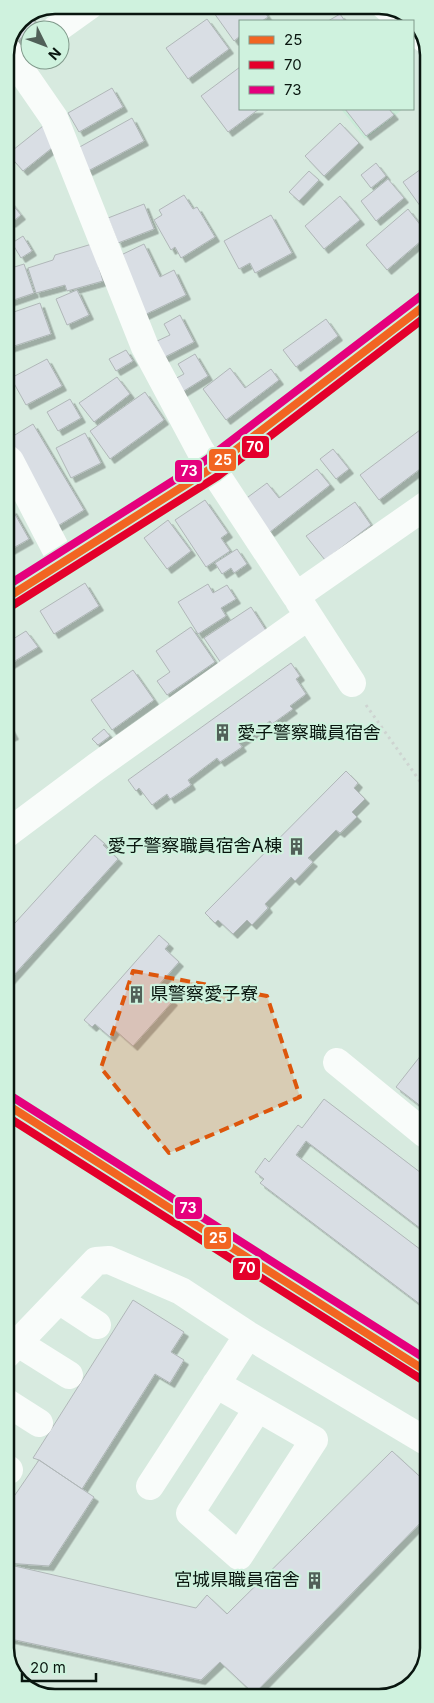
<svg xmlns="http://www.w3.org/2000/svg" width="434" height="1703" font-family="Inter,'Noto Sans JP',sans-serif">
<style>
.built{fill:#caebd8}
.building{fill:#d9dee4;stroke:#b0b7b8;filter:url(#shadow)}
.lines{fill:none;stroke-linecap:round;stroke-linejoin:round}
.path{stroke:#ced4d1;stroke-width:3;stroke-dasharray:2.5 4;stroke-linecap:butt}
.minor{stroke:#f9fcfa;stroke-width:28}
.major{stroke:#f9fcfa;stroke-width:28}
.highway{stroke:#f9fcfa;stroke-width:28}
.bus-1-casing{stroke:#cff2de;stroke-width:11}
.bus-2-casing{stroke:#cff2de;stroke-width:11}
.bus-3-casing{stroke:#cff2de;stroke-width:11}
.bus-1{stroke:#f26522;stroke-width:8}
.bus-2{stroke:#e4002b;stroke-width:8}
.bus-3{stroke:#e5007d;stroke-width:8}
.marked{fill:#dd560c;fill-opacity:0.2;stroke:#dd560c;stroke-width:4;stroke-dasharray:10 6;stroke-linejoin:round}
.labels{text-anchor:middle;stroke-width:4.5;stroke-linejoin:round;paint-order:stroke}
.poi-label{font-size:18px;fill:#09160f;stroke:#cff2de;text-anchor:start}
.rim{fill:none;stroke:#09160f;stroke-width:2.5}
.line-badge{stroke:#cff2de;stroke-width:2}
.badge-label{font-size:14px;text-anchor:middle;font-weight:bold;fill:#fff}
</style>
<defs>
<filter id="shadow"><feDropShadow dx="4.5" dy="4.5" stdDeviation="0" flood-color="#0004"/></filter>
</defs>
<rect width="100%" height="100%" fill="#d7eadf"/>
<path class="built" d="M341,109H403L365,139Z"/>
<path class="building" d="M225,5H260L268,17L262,21H240V36L234,41L214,13Z
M340,14L345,21H328Z
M30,15L38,27L30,30V32L14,43L11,39L20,19Z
M207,19L229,49L188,79L166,48Z
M240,67V109H259L228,132L201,96Z
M112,88L123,107L79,132L68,113Z
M345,109H389L394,115L366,136Z
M132,118L144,141L88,171L76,149Z
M340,123L359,143L324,176L305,156Z
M43,126L57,144L23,171L8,154Z
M376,163L386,176L371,188L361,175Z
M428,164V217L403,182Z
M309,171L319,180L299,201L289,192Z
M388,179L404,198L376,221L361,201Z
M184,195L193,209L197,207L215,237L181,258L175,247L171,250L154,220L162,215L159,210Z
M340,196L360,220L324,249L305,226Z
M8,199L21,215L11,223L5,216V201Z
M144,204L154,229L118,243L108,218Z
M408,209L428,235L387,270L366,245Z
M271,215L292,253L255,273L250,263L239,269L224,241Z
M23,236L32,251L21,258L12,243Z
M92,244L103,281L67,291L65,285L36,293L28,268L53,260L55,255Z
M144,244L160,277L174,270L186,295L140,317L119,256Z
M5,259L8,269L24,264L34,293L5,303Z
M77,290L89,315L67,325L56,299Z
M40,303L51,334L5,349V315Z
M180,315L194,342L163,358L155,342L170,335L164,324Z
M326,319L338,336L296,367L283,350Z
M126,350L133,361L116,371L109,359Z
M195,354L208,376L179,394L171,381L184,374L178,364Z
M47,359L62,386L26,405L11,378Z
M230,368L245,388L271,369L279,380L226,420L203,389Z
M117,377L130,394L94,422L79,403Z
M145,392L164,420L110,459L90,431Z
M70,399L81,418L58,431L47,412Z
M33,424L84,510L56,527L5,441Z
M428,424V463L379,500L360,475Z
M85,433L101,463L71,478L56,448Z
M333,449L349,469L336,479L320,459Z
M317,469L330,485L270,532L244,500L267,483L279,498Z
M205,500L228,533L221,538L230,551L206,567L175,520Z
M355,502L371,525L325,560L306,536Z
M12,509L29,539L8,551L5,546V513Z
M168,520L191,551L167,569L144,538Z
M237,549L247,564L234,573L231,568L222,574L215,563Z
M85,583L99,606L54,634L40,611Z
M208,584L213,593L227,585L236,599L221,608L226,616L198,634L178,602Z
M251,607L267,632L221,663L204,638Z
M191,627L215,662L167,695L157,681L170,672L156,651Z
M26,631L38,647L5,667V644Z
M291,663L300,676L296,679L306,694L290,706L293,709L272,724L270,721L239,743L242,747L220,762L217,758L188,780L191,785L170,799L167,794L152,805L139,788L136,791L128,780Z
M133,670L154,700L112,730L91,700Z
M5,718L14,735L5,739Z
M104,729L110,736L98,745L92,739Z
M346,771L358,783L354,788L365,799L352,812L357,817L340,833L336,830L308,858L313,862L295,881L291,877L265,904L268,908L252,925L247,920L233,934L218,920L215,923L205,913Z
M95,835L105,844L103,845L118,859L6,984L5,934Z
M159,935L169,944L165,949L179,962L157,987L173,1001L133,1046L115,1030L110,1037L95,1024L92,1027L84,1020Z
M429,1045V1109L427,1111L396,1087Z
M324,1099L429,1179V1235L306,1141L296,1155L429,1256V1311L260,1183L264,1179L255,1172L265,1158L269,1162L298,1125L302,1128Z
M133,1300L184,1332L171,1352L184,1360L170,1383L155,1374L82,1489L39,1460L33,1458Z
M392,1451L429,1485V1514L254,1694L220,1662L201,1680L6,1638V1564L196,1608L207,1595L227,1614Z
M39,1460L94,1497L49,1566L6,1563V1508Z"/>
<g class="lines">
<path class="path" d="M366,705L429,794"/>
<path class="minor" d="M55,30L90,5
M7,50L54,118L145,347L200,450L296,596L428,504
M5,457L10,461L63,563
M299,601L352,683
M5,835L96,767L307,617
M337,1062L425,1134L429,1133
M59,1300L97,1325
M18,1343L69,1375
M6,1355L96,1261L109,1260L181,1291L248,1335L429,1443
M216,1384L314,1440L239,1556L190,1513L258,1408
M6,1402L39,1423
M6,1468L9,1470
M150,1486L248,1335"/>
<path class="major" d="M384,5L403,21
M413,29L425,39"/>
<path class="highway" d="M5,599L212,468L428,303
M6,1104L429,1373"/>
<defs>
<path id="bus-1" d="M5,599L212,468L428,303
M6,1104L429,1373"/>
<path id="bus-2" d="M10,607L218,476L428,315
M6,1116L424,1381"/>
<path id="bus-3" d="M5,587L206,460L422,295
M11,1096L429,1361"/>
</defs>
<use href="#bus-1" class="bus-1-casing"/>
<use href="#bus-2" class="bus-2-casing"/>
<use href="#bus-3" class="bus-3-casing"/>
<use href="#bus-1" class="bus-1"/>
<use href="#bus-2" class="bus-2"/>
<use href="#bus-3" class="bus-3"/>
</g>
<path class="marked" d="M133,971L267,996L300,1097L169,1153L101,1068Z"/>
<defs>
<symbol id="building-bare" viewBox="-9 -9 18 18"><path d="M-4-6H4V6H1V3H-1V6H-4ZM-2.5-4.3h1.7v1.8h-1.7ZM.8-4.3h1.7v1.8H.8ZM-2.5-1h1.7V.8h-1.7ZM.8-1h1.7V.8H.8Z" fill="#516058" stroke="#cff2de" stroke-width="2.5" paint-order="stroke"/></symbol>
</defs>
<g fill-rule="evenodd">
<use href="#building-bare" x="210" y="720" width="25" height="25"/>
<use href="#building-bare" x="284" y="834" width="25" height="25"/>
<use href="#building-bare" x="124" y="982" width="25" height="25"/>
<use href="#building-bare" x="302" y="1568" width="25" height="25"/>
</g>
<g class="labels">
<g class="poi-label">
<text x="237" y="739">愛子警察職員宿舎</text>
<text x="282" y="852" text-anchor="end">愛子警察職員宿舎A棟</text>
<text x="150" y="1000">県警察愛子寮</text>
<text x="300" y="1586" text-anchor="end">宮城県職員宿舎</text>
</g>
</g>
<path d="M0 0H434V1703H0ZM55 14H379A41 41 0 0 1 420 55V1648A41 41 0 0 1 379 1689H55A41 41 0 0 1 14 1648V55A41 41 0 0 1 55 14Z" fill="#cff2de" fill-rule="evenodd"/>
<path class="rim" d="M55 14H379A41 41 0 0 1 420 55V1648A41 41 0 0 1 379 1689H55A41 41 0 0 1 14 1648V55A41 41 0 0 1 55 14Z"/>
<g class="line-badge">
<rect x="241" y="435" width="29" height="24" rx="5" fill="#e4002b"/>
<rect x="208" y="448" width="29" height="24" rx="5" fill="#f26522"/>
<rect x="174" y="459" width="29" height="24" rx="5" fill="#e5007d"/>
<rect x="174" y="1196" width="29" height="24" rx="5" fill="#e5007d"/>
<rect x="203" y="1226" width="29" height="24" rx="5" fill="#f26522"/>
<rect x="232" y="1257" width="29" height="24" rx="5" fill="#e4002b"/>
</g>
<g class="badge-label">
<text x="255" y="452">70</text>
<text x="223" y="465">25</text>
<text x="189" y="476">73</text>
<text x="188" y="1213">73</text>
<text x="218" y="1243">25</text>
<text x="247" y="1273">70</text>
</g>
<rect x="239" y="20" width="175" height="90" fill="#cff2de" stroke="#809a8b"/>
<rect x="249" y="36" width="25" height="8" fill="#f26522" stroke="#809a8b"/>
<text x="284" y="45" font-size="15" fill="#09160f">25</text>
<rect x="249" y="61" width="25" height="8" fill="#e4002b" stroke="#809a8b"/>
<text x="284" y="70" font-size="15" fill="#09160f">70</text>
<rect x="249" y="86" width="25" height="8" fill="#e5007d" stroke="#809a8b"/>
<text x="284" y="95" font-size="15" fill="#09160f">73</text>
<g transform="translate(45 45) rotate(132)"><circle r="24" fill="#cff2de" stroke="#809a8b"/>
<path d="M0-4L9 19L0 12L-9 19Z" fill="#516058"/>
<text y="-8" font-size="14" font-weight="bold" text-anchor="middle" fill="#09160f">N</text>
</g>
<path d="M22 1673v8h74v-8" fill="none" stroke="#09160f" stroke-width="2.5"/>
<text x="30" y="1673" font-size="15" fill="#09160f" stroke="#cff2de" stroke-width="4" paint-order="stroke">20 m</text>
</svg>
